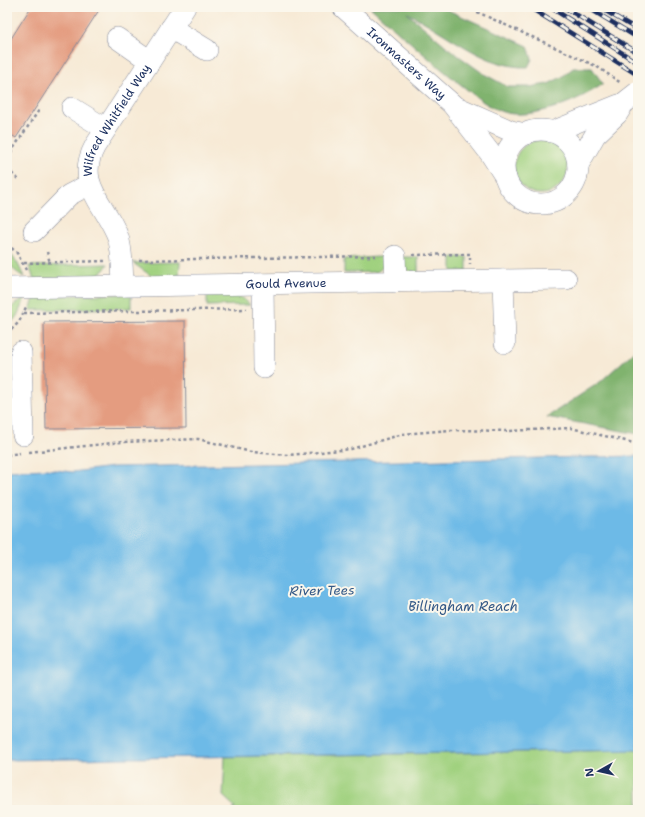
<svg xmlns="http://www.w3.org/2000/svg" width="645" height="817" font-family="'Shantell Sans',sans-serif">
<style>
.green{fill:#a0d17f;stroke:#5e806e}
.forest{fill:#80b36e;stroke:#4e7166}
.water{fill:#6dbae7;stroke:#4474a2}
.building{fill:#e49c80}
.lines{fill:none;stroke-linecap:round;stroke-linejoin:round}
.minor-casing{stroke:#898c9a;stroke-width:22}
.path{stroke:#898c9a;stroke-width:2.5;stroke-dasharray:3 3;stroke-linecap:butt}
.minor{stroke:#fff;stroke-width:21}
.rail-casing{stroke:#1b2f5e;stroke-width:4.5}
.rail{stroke:#fbf7ec;stroke-width:3;stroke-dasharray:9;stroke-linecap:butt}
.minor-bridge-casing{stroke:#898c9a;stroke-width:22;stroke-linecap:butt}
.minor-bridge{stroke:#fff;stroke-width:21}
.labels{text-anchor:middle;stroke-width:4;stroke-linejoin:round;paint-order:stroke}
.street-label{font-size:12px;fill:#1b2f5e;stroke:#fbf7ec}
.water-label{font-size:13px;font-style:italic;fill:#345987;stroke:#fbf7ec}
</style>
<rect width="100%" height="100%" fill="#fbf7ec"/>
<filter id="ink" filterUnits="userSpaceOnUse"><feTurbulence type="fractalNoise" baseFrequency=".025" numOctaves="2"/><feDisplacementMap in="SourceGraphic" scale="8" xChannelSelector="R" yChannelSelector="G"/><feConvolveMatrix kernelMatrix="1 2 1 2 8 2 1 2 1" color-interpolation-filters="sRGB"/></filter>
<filter id="wash" filterUnits="userSpaceOnUse"><feTurbulence type="fractalNoise" baseFrequency=".012" numOctaves="4" result="noise"/><feDisplacementMap in="SourceGraphic" scale="16" xChannelSelector="R" yChannelSelector="G"/><feGaussianBlur stdDeviation="0.9" result="paint"/><feColorMatrix in="noise" values="0 0 0 0 0 0 0 0 0 0 0 0 0 0 0 0 0 1.4 0 .05"/><feComposite in="paint" operator="in"/></filter>
<g filter="url(#wash)">
<rect width="100%" height="100%" fill="#f7ead6"/>
<path class="green" d="M514 167a27 27 0 1 1 54 0a27 27 0 1 1-54 0Z
M7,249L18,264L24,277C11,269 7,264 7,249Z
M378,257H386C385,265 383,269 376,272L344,273V259Z
M399,257H418V272C404,272 405,269 399,257Z
M452,257H467V271H452Z
M180,262L179,277H153L133,263Z
M108,264L104,270L93,278L34,279L29,266Z
M207,292C224,293 238,291 250,305L207,306Z
M131,294V308L30,310L35,296Z
M25,298L17,316L7,328C7,312 10,305 25,298Z
M638,750V810H233L235,807L223,796L225,757Z"/>
<path class="forest" d="M370,7H441L528,46L532,59L528,67C485,69 444,30 407,13L452,51L484,74L508,87H529L548,84L562,77L573,68H592L603,84C581,100 531,121 503,112C487,107 473,94 460,84C429,60 400,33 370,7Z
M638,348V434L547,417L600,382Z"/>
<path class="water" d="M638,456V750L7,760V471L46,469L72,472L113,467Z"/>
<g id="blocks">
<path class="building" d="M31,7H101L16,138L7,132V45Z
M185,321L186,428L46,429L44,322Z"/>
</g>
</g>
<g filter="url(#ink)">
<use href="#blocks" fill-opacity="0" stroke="#898c9a" stroke-width="1"/>
<g class="lines">
<defs>
<g id="minor">
<path id="s1" d="M343,7L452,104L490,153L506,178"/>
<path d="M171,28L207,50"/>
<path d="M117,38L150,61"/>
<path d="M72,108L106,129"/>
<path d="M459,108L511,131L526,134"/>
<circle cx="541" cy="167" r="37"/>
<path d="M552,132L619,105"/>
<path d="M578,165L595,135L617,114L624,103"/>
<path d="M34,231L69,195L90,184"/>
<path d="M395,256L396,282"/>
<path d="M503,280L505,343"/>
<path d="M263,284L264,368"/>
<path id="s2" d="M123,286C122,270 123,253 118,237C106,204 74,184 95,146L185,7"/>
<path id="s3" d="M7,288L566,279"/>
<path d="M21,352L23,435"/>
</g>
</defs>
<use href="#minor" class="minor-casing"/>
<path class="path" d="M466,7L596,66L621,83
M7,158L39,110
M7,169L18,179
M7,244L17,253L26,270
M47,252L50,263
M413,255L470,254V264
M139,260L378,256
M24,263L106,261
M24,313L247,309
M7,334L19,322L27,305
M29,452L122,442L198,439L251,452L289,455L351,449L403,434L449,430L509,431L571,428L638,444
M7,455L20,453"/>
<use href="#minor" class="minor"/>
<defs>
<path id="rail" d="M529,7L638,75
M550,7L638,63
M564,7L638,53
M587,7L638,38
M599,7L638,30"/>
</defs>
<use href="#rail" class="rail-casing"/>
<use href="#rail" class="rail"/>
<defs>
<path id="minor-bridge" d="M624,103L638,92"/>
</defs>
<use href="#minor-bridge" class="minor-bridge-casing"/>
<use href="#minor-bridge" class="minor-bridge"/>
</g>
</g>
<g class="labels">
<g class="street-label">
<text dy="4" stroke="none"><textPath href="#s1" startOffset="85">Ironmasters Way</textPath></text>
<text dy="4" stroke="none"><textPath href="#s2" startOffset="181">Wilfred Whitfield Way</textPath></text>
<text dy="4" stroke="none"><textPath href="#s3" startOffset="279">Gould Avenue</textPath></text>
</g>
<g class="water-label">
<text transform="translate(322 590) rotate(-1)" y="5">River Tees</text>
<text x="463" y="611">Billingham Reach</text>
</g>
</g>
<rect width="645" height="817" fill="none" stroke="#fbf7ec" stroke-width="24"/>
<g transform="translate(599 771) rotate(262)" stroke="#fbf7ec" stroke-width="3" paint-order="stroke">
<path d="M0-3L7 15L0 10L-7 15Z" fill="#1b2f5e"/>
<text y="-6" font-size="11" font-weight="bold" text-anchor="middle" fill="#1b2f5e">N</text>
</g>
</svg>
